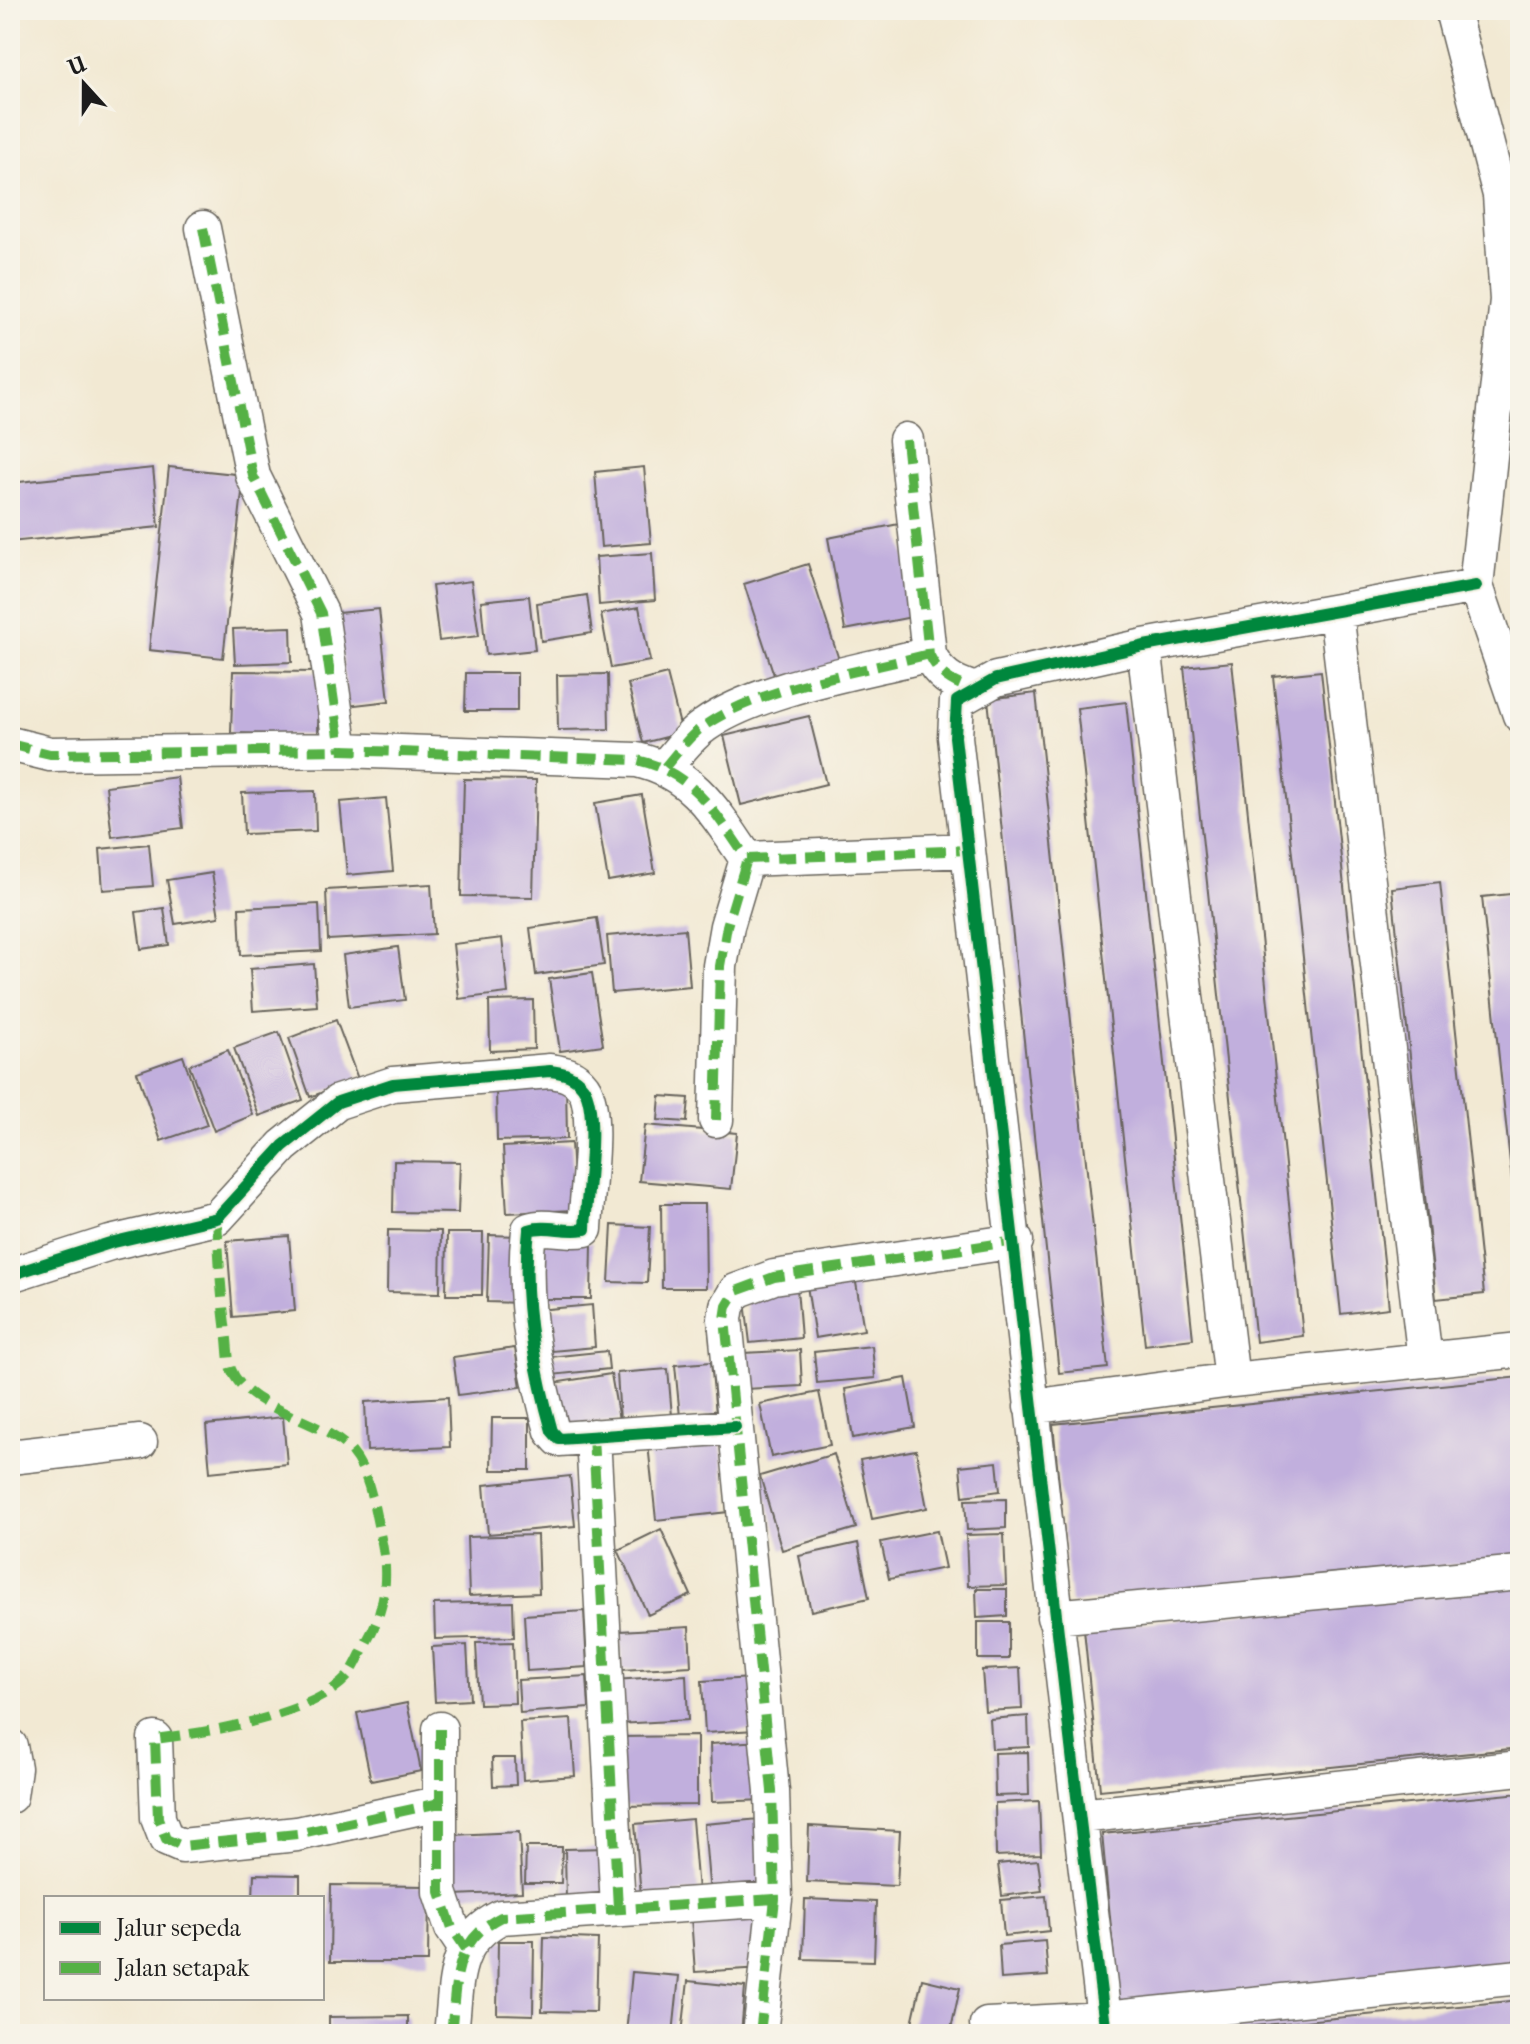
<svg xmlns="http://www.w3.org/2000/svg" width="1530" height="2044" font-family="'IM FELL French Canon',serif">
<style>
.building{fill:#c1afdd}
.lines{fill:none;stroke-linecap:round;stroke-linejoin:round}
.minor-casing{stroke:#67645c;stroke-width:37}
.minor{stroke:#fff;stroke-width:34}
.quiet{stroke:#55b145;stroke-width:10;stroke-dasharray:20 10;stroke-linecap:butt}
.cycleway-casing{stroke:#f7f3e8;stroke-width:17}
.cycleway{stroke:#00873e;stroke-width:12}
</style>
<rect width="100%" height="100%" fill="#f7f3e8"/>
<filter id="ink" filterUnits="userSpaceOnUse"><feTurbulence type="fractalNoise" baseFrequency=".0125" numOctaves="2"/><feDisplacementMap in="SourceGraphic" scale="16" xChannelSelector="R" yChannelSelector="G"/><feConvolveMatrix kernelMatrix="1 2 1 2 8 2 1 2 1" color-interpolation-filters="sRGB"/></filter>
<filter id="wash" filterUnits="userSpaceOnUse"><feTurbulence type="fractalNoise" baseFrequency=".006" numOctaves="4" result="noise"/><feDisplacementMap in="SourceGraphic" scale="32" xChannelSelector="R" yChannelSelector="G"/><feGaussianBlur stdDeviation="1.8" result="paint"/><feColorMatrix in="noise" values="0 0 0 0 0 0 0 0 0 0 0 0 0 0 0 0 0 1.4 0 .05"/><feComposite in="paint" operator="in"/></filter>
<g filter="url(#wash)">
<rect width="100%" height="100%" fill="#f2e9d3"/>
<g id="blocks">
<path class="building" d="M169,467L244,475L223,658L149,650Z
M644,467L651,543L601,547L595,472Z
M153,468L159,527L10,542V483Z
M899,524L917,616L845,630L828,538Z
M652,553L655,600L599,605L596,557Z
M808,564L840,663L777,684L744,584Z
M471,581L479,636L439,641L432,586Z
M587,595L592,633L541,641L537,603Z
M529,596L535,650L486,655L481,601Z
M639,607L650,661L611,668L601,614Z
M379,609L389,701L347,706L338,613Z
M291,627L292,662L235,664L233,629Z
M1232,662L1303,1336L1256,1342L1184,667Z
M233,671L319,672L318,735L231,733Z
M1321,671L1389,1308L1341,1314L1273,676Z
M466,673H517V711H465Z
M608,674L609,729L558,730L557,675Z
M667,674L682,733L643,743L628,684Z
M1036,693L1108,1368L1059,1373L988,699Z
M1126,702L1193,1339L1145,1345L1077,708Z
M809,716L826,784L741,805L724,736Z
M177,777L183,828L112,837L106,786Z
M464,779L536,780L533,897L461,896Z
M315,791L316,831L244,834L242,793Z
M642,795L655,873L608,881L595,803Z
M386,798L393,871L347,875L340,802Z
M149,844L153,886L103,890L100,849Z
M212,873L219,917L175,924L167,880Z
M1440,882L1484,1294L1436,1299L1392,888Z
M431,884L434,934L328,940L326,890Z
M1520,893V1237L1518,1238L1482,897Z
M319,904L321,951L241,955L239,908Z
M164,908L169,945L141,949L136,912Z
M597,918L604,965L536,975L530,928Z
M685,929L690,986L612,993L607,936Z
M502,938L508,993L459,999L453,944Z
M398,947L405,1000L349,1007L343,955Z
M314,964L317,1006L253,1011L250,969Z
M592,973L603,1045L560,1051L549,979Z
M533,1000L534,1049L490,1051L489,1001Z
M336,1020L358,1079L310,1097L289,1038Z
M279,1032L303,1100L259,1116L234,1048Z
M228,1050L253,1115L214,1131L189,1065Z
M183,1056L207,1125L161,1141L137,1072Z
M566,1084L567,1139L497,1141L496,1087Z
M660,1096L689,1098L687,1122L658,1120Z
M645,1125L737,1133L731,1189L639,1181Z
M571,1143L575,1210L507,1213L503,1147Z
M394,1161L460,1162L458,1213L393,1212Z
M661,1204H705L706,1288H662Z
M612,1225L650,1227L647,1283L609,1282Z
M388,1230L441,1231L440,1293L387,1292Z
M447,1233H483L482,1295H446Z
M489,1235L522,1236L521,1303L487,1302Z
M289,1236L295,1311L233,1317L227,1241Z
M532,1243H592L591,1299H531Z
M854,1271L864,1330L815,1338L806,1279Z
M797,1288L801,1338L750,1343L744,1293Z
M592,1305L595,1347L541,1352L537,1310Z
M872,1346L875,1378L817,1383L814,1352Z
M515,1348L521,1387L458,1395L453,1357Z
M800,1350L802,1386L745,1389L743,1353Z
M607,1351L609,1369L552,1375L550,1357Z
M711,1362L716,1414L680,1417L675,1365Z
M668,1369L672,1416L620,1420L617,1373Z
M611,1374L619,1420L560,1429L553,1383Z
M1520,1377V1558L1071,1603L1053,1424Z
M906,1378L915,1427L853,1438L845,1389Z
M819,1392L830,1445L771,1457L760,1404Z
M448,1397L450,1447L367,1451L365,1402Z
M283,1417L287,1464L210,1472L206,1425Z
M492,1418H530V1470H491Z
M720,1437L728,1512L656,1520L648,1444Z
M916,1450L927,1508L872,1519L860,1460Z
M834,1454L856,1528L782,1550L760,1476Z
M997,1462L1000,1491L963,1496L960,1466Z
M570,1476L575,1526L488,1534L484,1485Z
M1006,1499V1528L967,1530L965,1500Z
M661,1529L691,1595L648,1615L618,1550Z
M937,1531L945,1568L889,1579L881,1542Z
M1004,1534L1006,1585L968,1586L966,1535Z
M537,1535L539,1593L469,1596L467,1537Z
M858,1543L869,1598L811,1611L799,1556Z
M1520,1585V1748L1100,1790L1084,1629Z
M976,1589H1007V1616L977,1618Z
M513,1602L514,1637L435,1639L434,1604Z
M584,1611L587,1667L527,1671L524,1615Z
M978,1622H1009V1659H978Z
M689,1627L691,1666L622,1670L620,1631Z
M513,1642L515,1703L479,1704L476,1643Z
M467,1645L470,1700L435,1702L432,1647Z
M1020,1668L1022,1709L985,1711L982,1670Z
M686,1675L688,1720L618,1724L615,1680Z
M587,1676L589,1708L520,1713L518,1680Z
M752,1678L756,1730L705,1733L702,1681Z
M407,1703L421,1771L371,1781L357,1713Z
M1028,1716L1029,1747L992,1749L990,1719Z
M571,1719L575,1776L523,1780L520,1722Z
M697,1736V1805L618,1806V1737Z
M763,1741L765,1800L712,1802L710,1744Z
M1028,1752L1029,1795L995,1796L994,1753Z
M492,1758H515L516,1785L493,1786Z
M1520,1793V1971L1119,2011L1102,1834Z
M1039,1801L1041,1854L996,1856L995,1803Z
M692,1819L698,1891L641,1896L635,1824Z
M760,1819L766,1890L710,1895L704,1824Z
M809,1826L900,1831L897,1886L807,1882Z
M519,1832L522,1892L454,1895L452,1835Z
M526,1847H562L561,1883H525Z
M608,1848L609,1900L566,1902L565,1849Z
M1038,1860L1042,1891L1002,1896L998,1864Z
M254,1874L300,1875V1898H253Z
M331,1885L429,1886L428,1962H330Z
M1046,1896L1049,1931L1004,1936L1001,1900Z
M805,1899L876,1902L874,1961L803,1959Z
M760,1913L764,1968L695,1972L691,1917Z
M544,1937L598,1939L596,2012L542,2011Z
M498,1941H534L533,2015L497,2014Z
M1045,1941L1048,1976L1001,1979L999,1945Z
M632,1972L679,1976L673,2034H626Z
M922,1979L960,1988L950,2034L910,2032Z
M688,1981L745,1987L741,2034H682Z
M1520,2000V2034H1202L1244,2027Z
M408,2016V2034H329V2017Z"/>
</g>
</g>
<g filter="url(#ink)">
<use href="#blocks" fill-opacity="0" stroke="#67645c" stroke-width="2"/>
<g class="lines">
<defs>
<path id="minor" d="M1452,10L1500,195L1507,300L1476,586L1520,715
M203,228L253,476L321,613L341,750
M906,440L929,654C939,675 952,683 973,689
M1336,612L1425,1360
M1144,646L1232,1380
M10,744L50,754L341,750L637,760C694,773 716,814 747,859L968,850
M665,767C677,753 689,736 704,726C759,687 864,671 929,654
M716,1120L720,966L727,926L747,859
M10,1275L110,1243L217,1218L283,1146L338,1102L393,1084L550,1071C564,1073 574,1075 583,1087C600,1111 586,1197 585,1229C565,1233 547,1224 529,1230C521,1295 534,1367 552,1431L559,1439L735,1427
M1031,1407L1232,1380L1520,1350
M593,1436L618,1908
M10,1457L140,1442
M1054,1617L1520,1573
M440,1729V1892L452,1928L466,1949
M155,1739L158,1818L166,1839L182,1846L297,1834L440,1803
M10,1746L14,1768L10,1796
M1080,1816L1520,1768
M987,2025L1104,2019L1520,1977
M451,2034C457,1984 451,1942 501,1917L775,1899
M760,2034L775,1899L772,1791L725,1319L727,1306L736,1291L774,1277L1016,1241
M1106,2034C1052,1602 1005,1169 955,737L957,701L996,679L1144,646L1476,586"/>
</defs>
<use href="#minor" class="minor-casing"/>
<use href="#minor" class="minor"/>
<path class="quiet" d="M203,228L253,476L321,613L341,750
M906,440L929,654C939,675 952,683 973,689
M10,744L50,754L341,750L637,760C694,773 716,814 747,859L968,850
M665,767C677,753 689,736 704,726C759,687 864,671 929,654
M716,1120L720,966L727,926L747,859
M217,1218C219,1258 221,1298 227,1339C228,1348 228,1360 231,1369C247,1409 315,1418 345,1445C369,1466 373,1504 380,1534C389,1570 387,1606 368,1639C362,1650 356,1666 348,1676C312,1717 207,1732 155,1739L158,1818L166,1839L182,1846L297,1834L440,1803
M593,1436L618,1908
M440,1729V1892L452,1928L466,1949
M451,2034C457,1984 451,1942 501,1917L775,1899
M760,2034L775,1899L772,1791L725,1319L727,1306L736,1291L774,1277L1016,1241"/>
<defs>
<path id="cycleway" d="M10,1275L110,1243L217,1218L283,1146L338,1102L393,1084L550,1071C564,1073 574,1075 583,1087C600,1111 586,1197 585,1229C565,1233 547,1224 529,1230C521,1295 534,1367 552,1431L559,1439L735,1427
M1106,2034C1052,1602 1005,1169 955,737L957,701L996,679L1144,646L1476,586"/>
</defs>
<use href="#cycleway" class="cycleway-casing"/>
<use href="#cycleway" class="cycleway"/>
</g>
</g>
<rect width="1530" height="2044" fill="none" stroke="#f7f3e8" stroke-width="40"/>
<rect x="44" y="1896" width="280" height="104" fill="#f7f3e8" stroke="#9f9d96" stroke-width="2"/>
<rect x="60" y="1922" width="40" height="12" fill="#00873e" stroke="#9f9d96" stroke-width="2"/>
<text x="116" y="1936" font-size="24" fill="#1c1c1c">Jalur sepeda</text>
<rect x="60" y="1962" width="40" height="12" fill="#55b145" stroke="#9f9d96" stroke-width="2"/>
<text x="116" y="1976" font-size="24" fill="#1c1c1c">Jalan setapak</text>
<g transform="translate(84 84) rotate(339)" stroke="#f7f3e8" stroke-width="6" paint-order="stroke">
<path d="M0-6L14 30L0 20L-14 30Z" fill="#1c1c1c"/>
<text y="-12" font-size="22" font-weight="bold" text-anchor="middle" fill="#1c1c1c">U</text>
</g>
</svg>
